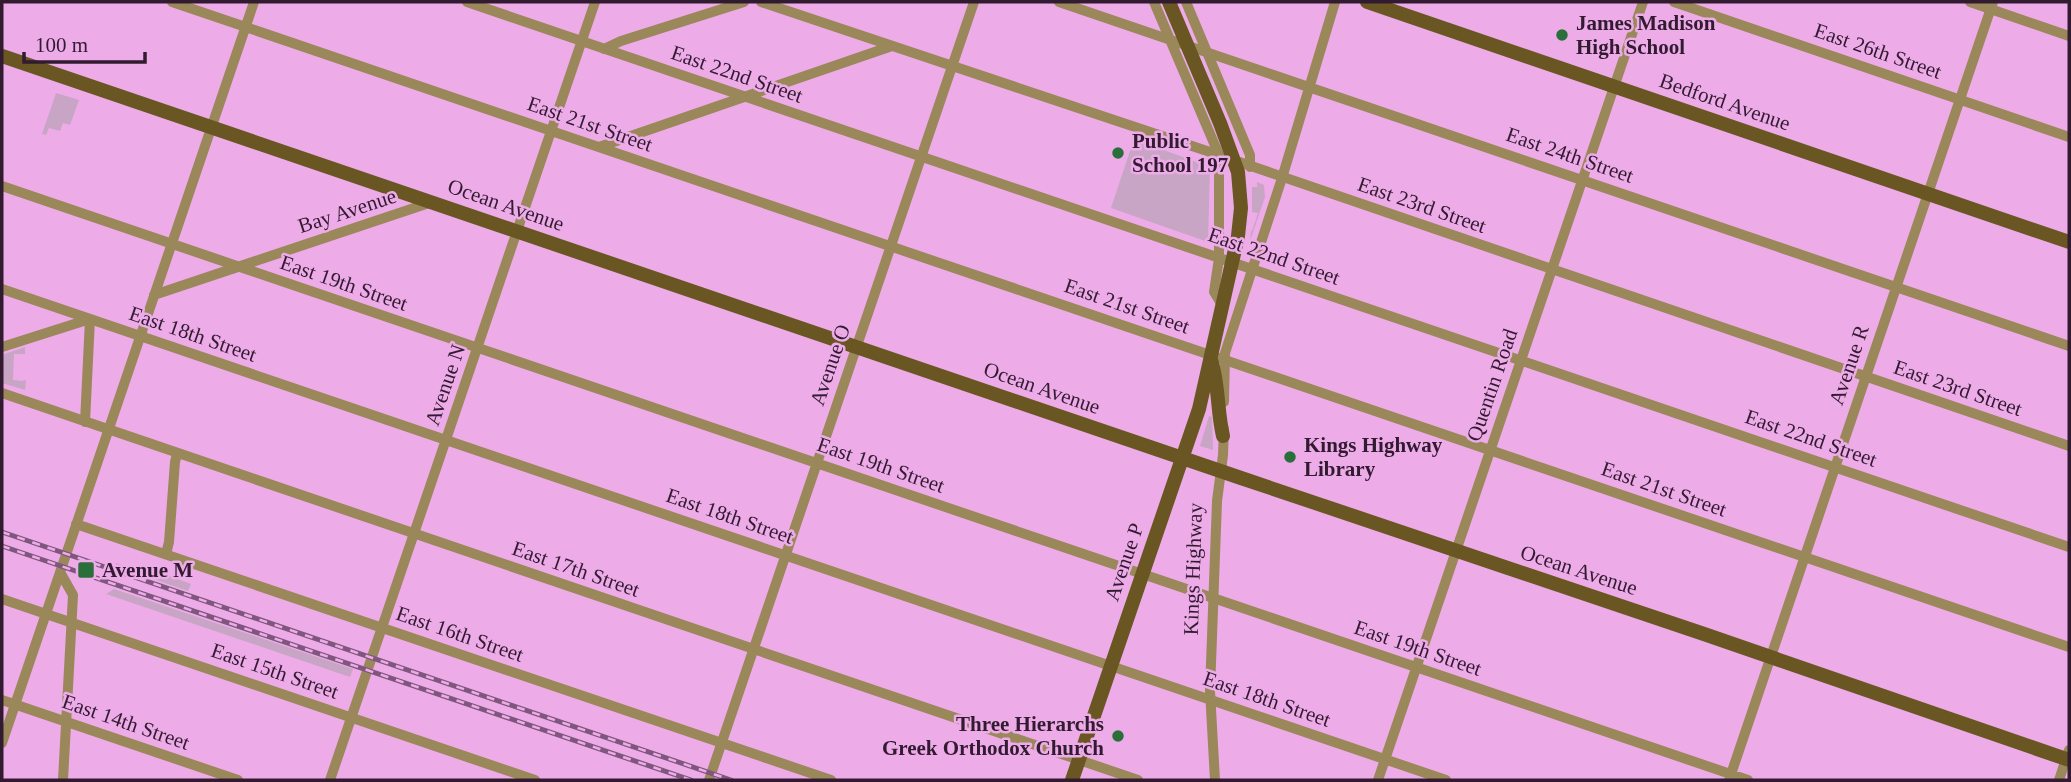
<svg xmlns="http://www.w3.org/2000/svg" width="2071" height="782" font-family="Georgia,serif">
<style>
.green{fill:#c8a4c5}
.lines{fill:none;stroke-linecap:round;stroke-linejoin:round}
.minor{stroke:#9a885b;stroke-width:10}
.major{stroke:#6a5622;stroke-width:14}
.rail-casing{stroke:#7f567d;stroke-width:5}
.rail{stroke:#edace8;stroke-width:2.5;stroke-dasharray:8;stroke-linecap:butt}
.poi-dot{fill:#2a6f3a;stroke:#edace8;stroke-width:2.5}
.labels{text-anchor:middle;stroke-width:5;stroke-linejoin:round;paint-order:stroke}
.poi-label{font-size:21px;font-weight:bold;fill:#321a31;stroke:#edace8;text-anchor:start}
.street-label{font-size:21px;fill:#321a31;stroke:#edace8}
</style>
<rect width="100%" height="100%" fill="#edace8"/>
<path class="green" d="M56,93L79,100L70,125L63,123L60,131L49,128L46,135L42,134Z
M1134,139L1210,167L1208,242L1111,208Z
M1257,182L1264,185L1265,197L1250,241L1251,231H1252L1258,213L1252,212V187H1257Z
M25,347V354H14L13,380L22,381L26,380L25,390L2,383V355Z
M1209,416L1212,417L1213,450L1200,446Z
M116,563L159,576L161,573L191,584L188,591L115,566Z
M114,589L353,669L350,677L106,594Z"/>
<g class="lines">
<path class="minor" d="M172,2L2069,647
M467,2L2069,547
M761,2L1219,155L2069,446
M1059,2L2069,346
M1154,2L1219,155V258L1214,292L1222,305
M1186,2L1250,155V167
M1674,2L2069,137
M1970,2L2069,36
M604,49L621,41L744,2
M599,147L892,46
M2,186L1748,780
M2,289L1446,780
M154,295L432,202
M2,347L90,319L85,422
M2,393L1138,780
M1224,402L1225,353L1282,178L1335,2
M76,524L831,780
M166,554L169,542L175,462L177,454
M60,572L73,595L63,780
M2,599L535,780
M2,700L238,780
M2,743L254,2
M330,780L595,2
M709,780L974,2
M1215,780L1210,691L1217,501L1223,455L1224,429
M1378,780L1643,2
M1729,780L1993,2
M2059,780L2069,750"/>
<path class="major" d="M1367,2L2069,242
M2,56L1241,478L1704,634L2069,760
M1211,360C1219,384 1217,411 1223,436
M1072,780L1199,409L1238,236L1241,208L1238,172L1220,123L1169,2"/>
<defs>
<path id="rail" d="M2,532L731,780
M2,546L691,780"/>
</defs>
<use href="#rail" class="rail-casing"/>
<use href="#rail" class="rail"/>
</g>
<g class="poi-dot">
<circle cx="1562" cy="35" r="7"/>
<circle cx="1118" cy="153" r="7"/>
<circle cx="1290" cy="457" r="7"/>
<rect x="77" y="561" width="18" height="18" rx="3.5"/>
<circle cx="1118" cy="736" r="7"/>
</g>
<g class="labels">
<g class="poi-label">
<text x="1576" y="30">James Madison<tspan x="1576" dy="24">High School</tspan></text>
<text x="1132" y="148">Public<tspan x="1132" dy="24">School 197</tspan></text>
<text x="1304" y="452">Kings Highway<tspan x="1304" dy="24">Library</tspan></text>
<text x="102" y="577">Avenue M</text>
<text x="1104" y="731" text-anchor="end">Three Hierarchs<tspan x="1104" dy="24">Greek Orthodox Church</tspan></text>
</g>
<g class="street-label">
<text transform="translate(1878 51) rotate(19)" y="7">East 26th Street</text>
<text transform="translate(737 74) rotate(19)" y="7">East 22nd Street</text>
<text transform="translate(1725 102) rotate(19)" y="7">Bedford Avenue</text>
<text transform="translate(590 124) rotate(19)" y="7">East 21st Street</text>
<text transform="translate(1570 155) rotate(19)" y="7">East 24th Street</text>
<text transform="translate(506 205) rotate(19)" y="7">Ocean Avenue</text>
<text transform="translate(1422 205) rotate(19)" y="7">East 23rd Street</text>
<text transform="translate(347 211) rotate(-18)" y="7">Bay Avenue</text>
<text transform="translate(1274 256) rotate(19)" y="7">East 22nd Street</text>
<text transform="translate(344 283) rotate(19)" y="7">East 19th Street</text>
<text transform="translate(1127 306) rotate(19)" y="7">East 21st Street</text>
<text transform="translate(193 334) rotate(19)" y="7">East 18th Street</text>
<text transform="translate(830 365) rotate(-71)" y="7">Avenue O</text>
<text transform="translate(1849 365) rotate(-71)" y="7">Avenue R</text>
<text transform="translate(445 385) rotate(-71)" y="7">Avenue N</text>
<text transform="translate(1492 385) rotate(-71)" y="7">Quentin Road</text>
<text transform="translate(1042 388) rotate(19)" y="7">Ocean Avenue</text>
<text transform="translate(1958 388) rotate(19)" y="7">East 23rd Street</text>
<text transform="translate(1811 438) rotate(19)" y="7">East 22nd Street</text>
<text transform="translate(881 465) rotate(19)" y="7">East 19th Street</text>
<text transform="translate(1664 489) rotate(19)" y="7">East 21st Street</text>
<text transform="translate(730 516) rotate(19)" y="7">East 18th Street</text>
<text transform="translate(1124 562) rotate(-71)" y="7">Avenue P</text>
<text transform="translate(576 569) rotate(19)" y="7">East 17th Street</text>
<text transform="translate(1193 569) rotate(-88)" y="7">Kings Highway</text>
<text transform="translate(1579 570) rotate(18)" y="7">Ocean Avenue</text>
<text transform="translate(460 634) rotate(19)" y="7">East 16th Street</text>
<text transform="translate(1418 648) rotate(19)" y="7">East 19th Street</text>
<text transform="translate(275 671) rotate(19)" y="7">East 15th Street</text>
<text transform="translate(1267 699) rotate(19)" y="7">East 18th Street</text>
<text transform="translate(126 722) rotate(19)" y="7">East 14th Street</text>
</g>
</g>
<rect width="2071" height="782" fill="none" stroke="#321a31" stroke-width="7"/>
<path d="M24 52v10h121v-10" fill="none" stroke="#321a31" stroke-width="3.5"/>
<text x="35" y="52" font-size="21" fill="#321a31" stroke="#edace8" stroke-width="5" paint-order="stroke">100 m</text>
</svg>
